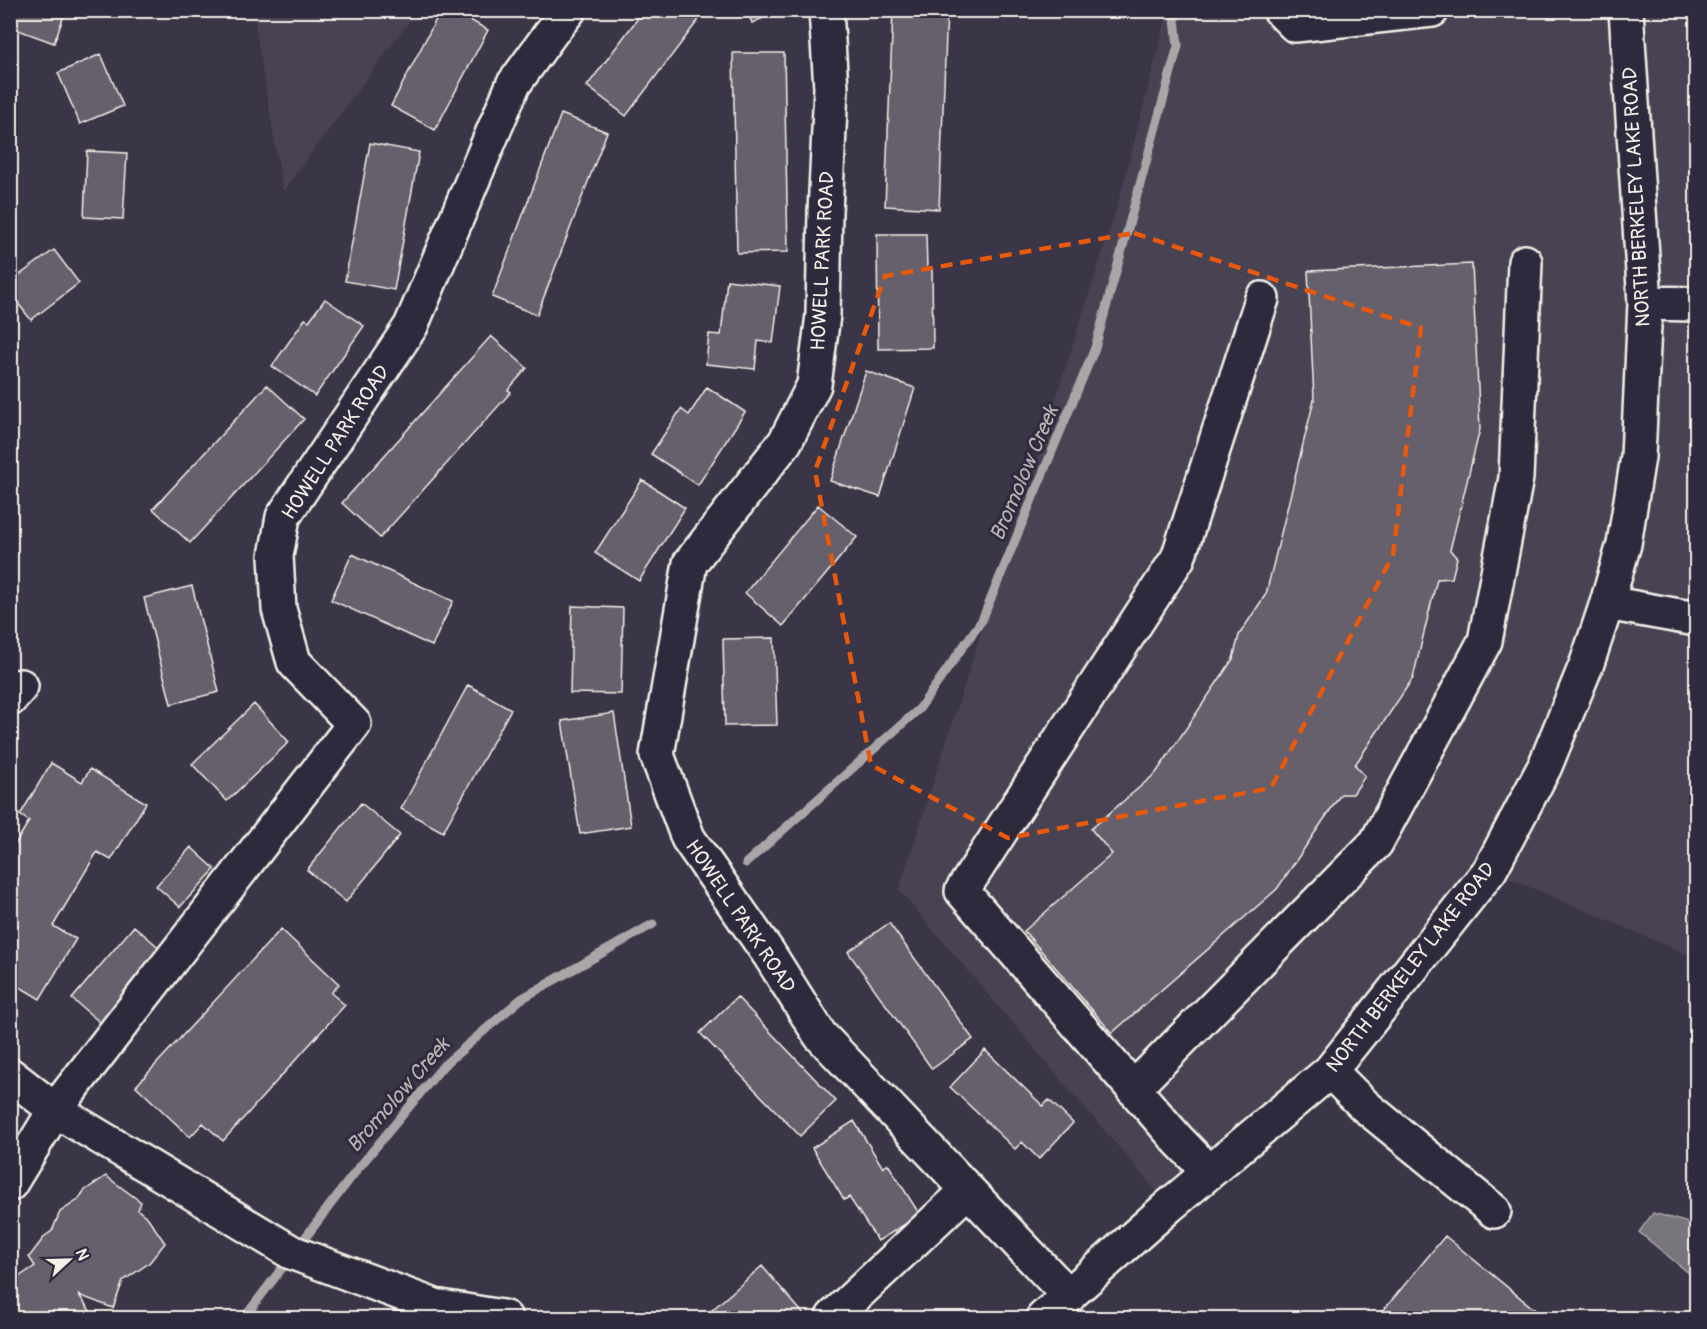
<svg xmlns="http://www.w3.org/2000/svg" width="1707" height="1329" font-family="Pangolin,sans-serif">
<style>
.built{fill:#484352}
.water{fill:#78747b;stroke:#aaa6a7;stroke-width:1.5}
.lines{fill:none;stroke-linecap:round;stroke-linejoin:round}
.stream{stroke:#aaa6a7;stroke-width:9}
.building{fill:#65616c;stroke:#f4f1e8;stroke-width:1.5}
.minor-casing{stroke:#f4f1e8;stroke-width:38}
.minor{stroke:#2f2a3d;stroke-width:33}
.marked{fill:none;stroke:#e8590c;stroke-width:4.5;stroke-dasharray:12 8;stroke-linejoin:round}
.labels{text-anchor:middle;stroke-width:6;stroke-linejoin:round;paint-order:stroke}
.street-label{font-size:20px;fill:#f4f1e8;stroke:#2f2a3d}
.water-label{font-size:21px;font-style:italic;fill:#b6b2b2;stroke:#2f2a3d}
</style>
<rect width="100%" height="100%" fill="#3b3647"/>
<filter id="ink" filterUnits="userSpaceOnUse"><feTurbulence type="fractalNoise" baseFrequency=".0167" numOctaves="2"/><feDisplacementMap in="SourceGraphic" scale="12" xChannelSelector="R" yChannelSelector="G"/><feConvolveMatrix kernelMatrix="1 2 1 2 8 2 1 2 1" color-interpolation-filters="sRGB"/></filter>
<g filter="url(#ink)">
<path class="built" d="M253,11H417L283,191Z
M1168,11H1696V958L1490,870L1330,1071L1169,1206L899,890L1120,197Z"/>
<path class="water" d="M1653,1213L1696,1225V1279L1639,1232Z"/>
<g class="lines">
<path class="stream" d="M746,863L919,709L982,620L1095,348L1178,46L1174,10
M244,1318L356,1171L443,1066L521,999L653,924"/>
</g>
<path class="building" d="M10,10H66L54,43L10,27Z
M441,10H452L488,30L435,130L391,106Z
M644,10H706L626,116L587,86Z
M747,10H781L752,23Z
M893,10H947L939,209L885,206Z
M733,53H784L788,252L737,253Z
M101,54L123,106L80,124L58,73Z
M561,114L607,132L537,315L492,297Z
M370,143L419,152L394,290L345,281Z
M87,151L127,153L123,219L84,217Z
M877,234H926L927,269H932L933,348L878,349Z
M54,250L79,283L31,320L10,293V282Z
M1472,264L1480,429L1450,550L1457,558L1452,578L1437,579L1413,678L1355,765L1365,776L1353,794H1341L1277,889L1112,1033L1024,931L1112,854L1091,829L1156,773L1233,659L1239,635L1266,594L1314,400L1308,271Z
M727,280L780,286L773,343L758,341L755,369L706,364L709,334L721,335Z
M325,299L364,326L315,396L272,366L305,319L309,321Z
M491,336L527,368L508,390L511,392L380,538L342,503Z
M866,371L915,388L880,497L830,481Z
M267,385L304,419L190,543L153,509Z
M707,387L745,412L698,485L651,454L681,409L689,415Z
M642,480L685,508L639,581L595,553Z
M818,505L857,537L783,626L745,593Z
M352,554L453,601L432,646L331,600Z
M192,586L219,692L171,704L144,598Z
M572,606L623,608L621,694L570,693Z
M774,638L777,725L725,726L723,639Z
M468,685L511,709L443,832L401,809Z
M254,704L289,742L227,801L192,764Z
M614,713L631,826L580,834L562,721Z
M51,763L82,782L90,769L146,803L111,860L97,852L53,926L76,939L40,999L10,981V853L29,821L20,815Z
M361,803L400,835L346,902L307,870Z
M191,847L215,869L180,907L156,886Z
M889,923L973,1039L932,1069L848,952Z
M134,926L163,951L102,1024L72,999Z
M281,929L339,984L331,993L345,1005L223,1141L203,1123L190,1137L136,1086Z
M737,997L836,1101L800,1136L700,1033Z
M985,1050L1043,1106L1049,1100L1073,1123L1039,1159L1022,1142L1015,1149L950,1087Z
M854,1121L883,1168L888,1164L920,1215L878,1241L849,1197L844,1200L812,1148Z
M106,1176L141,1202L138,1210L148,1218L165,1243L149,1263L123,1281L113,1308L79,1295L95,1318H10V1290L13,1283L17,1278L35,1266L29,1257L45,1236L52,1231L60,1212L78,1200L84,1191Z
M1445,1236L1545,1318H1377Z
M762,1266L807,1318H703Z"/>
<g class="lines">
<defs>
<path id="minor" d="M826,10L831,88L825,212L823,315L814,385L785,442L690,563L657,755L688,838L769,954L820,1035L1069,1296
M1280,10L1295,25L1432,10
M1645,303L1696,304
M1607,603L1696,619
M10,699L21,686
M1330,1071L1365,1106L1494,1211
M10,1075L55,1110L291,1252L435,1306L502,1317L505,1318
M1133,1089L1376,843L1485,641L1516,478L1525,262
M1209,1172L1178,1140L962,891L1178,558L1262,299
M10,1184L55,1110L354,724L294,662L279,609L276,556L283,517L411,326L513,85L550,34L569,10
M833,1317L968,1190
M1043,1318L1169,1206L1330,1071L1490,870L1545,766L1587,663L1607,603L1624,544L1638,457L1645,303L1626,10"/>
</defs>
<use href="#minor" class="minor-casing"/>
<use href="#minor" class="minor"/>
</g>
</g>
<path class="marked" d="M1134,233L1421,328L1393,555L1271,788L1008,838L871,765L815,471L885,276Z"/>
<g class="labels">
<g class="street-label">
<text transform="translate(1636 197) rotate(-93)" y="7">NORTH BERKELEY LAKE ROAD</text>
<text transform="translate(822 261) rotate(-87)" y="7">HOWELL PARK ROAD</text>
<text transform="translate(335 442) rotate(-57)" y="7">HOWELL PARK ROAD</text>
<text transform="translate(741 916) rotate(56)" y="7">HOWELL PARK ROAD</text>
<text transform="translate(1410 967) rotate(-52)" y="7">NORTH BERKELEY LAKE ROAD</text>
</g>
<g class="water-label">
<text transform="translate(1024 473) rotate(-67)" y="7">Bromolow Creek</text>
<text transform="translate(398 1095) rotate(-49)" y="7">Bromolow Creek</text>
</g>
</g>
<rect width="1707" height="1329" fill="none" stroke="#2f2a3d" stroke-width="36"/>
<rect x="18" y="18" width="1671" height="1293" fill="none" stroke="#f4f1e8" stroke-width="2" filter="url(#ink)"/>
<g transform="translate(69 1260) rotate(68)" stroke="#2f2a3d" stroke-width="4.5" paint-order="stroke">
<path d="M0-4.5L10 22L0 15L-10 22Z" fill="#f4f1e8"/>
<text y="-9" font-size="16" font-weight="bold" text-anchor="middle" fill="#f4f1e8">N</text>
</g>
</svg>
